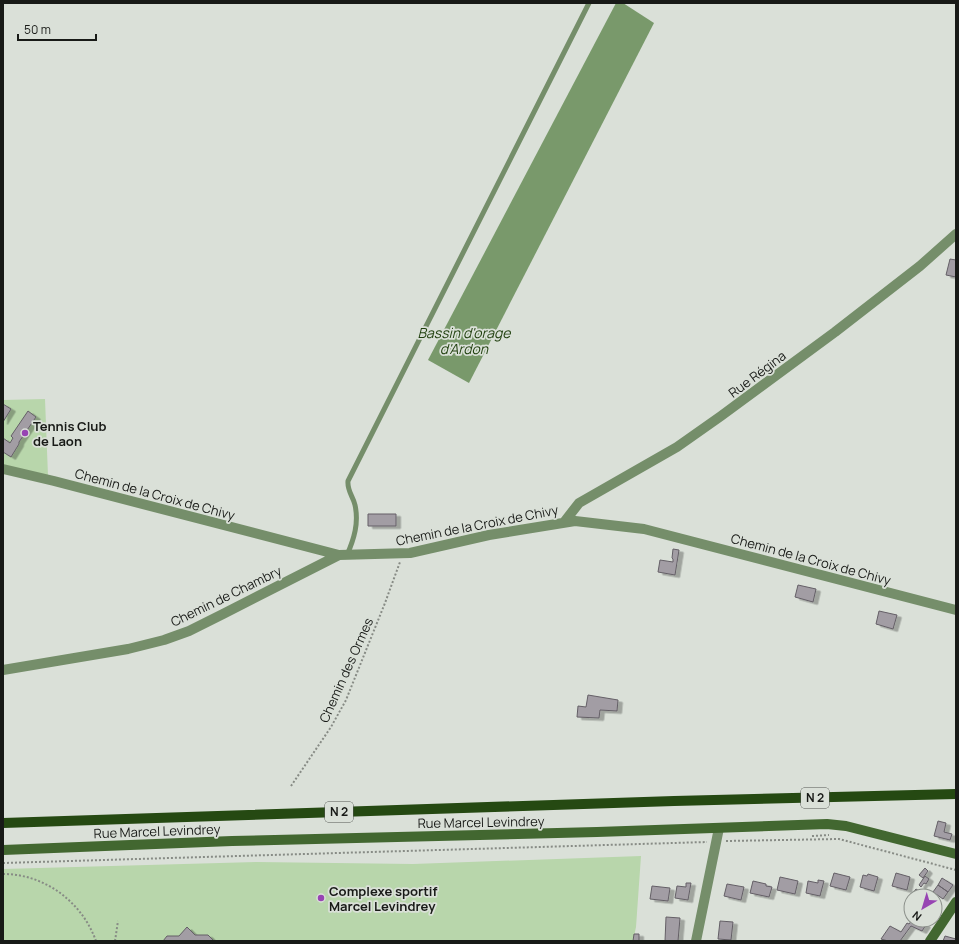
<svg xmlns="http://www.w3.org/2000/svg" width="959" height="944" font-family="Manrope,sans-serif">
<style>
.green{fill:#b8d6ab}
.water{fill:#79996b}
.building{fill:#a29da4;stroke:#645f66;filter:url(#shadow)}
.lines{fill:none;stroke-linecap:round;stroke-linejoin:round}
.path{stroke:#878b85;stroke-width:2;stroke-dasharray:2 2;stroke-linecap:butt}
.lane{stroke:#758e6a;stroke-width:5}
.street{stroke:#758e6a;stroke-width:10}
.secondary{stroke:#426730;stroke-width:10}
.primary{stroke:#254912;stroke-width:10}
.poi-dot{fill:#9744b3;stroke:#dae0d8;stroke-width:1.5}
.labels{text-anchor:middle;stroke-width:3.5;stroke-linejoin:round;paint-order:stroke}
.shield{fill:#dae0d8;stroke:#525551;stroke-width:1}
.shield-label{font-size:12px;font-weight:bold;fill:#181a17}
.street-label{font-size:13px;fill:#181a17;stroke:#dae0d8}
.poi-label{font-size:13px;font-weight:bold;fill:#181a17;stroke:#dae0d8;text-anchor:start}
.water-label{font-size:14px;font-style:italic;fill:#1f3f0d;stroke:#dae0d8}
</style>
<defs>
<filter id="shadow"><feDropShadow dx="4.5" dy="2.5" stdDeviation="0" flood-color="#0004"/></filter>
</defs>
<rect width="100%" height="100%" fill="#dae0d8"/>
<path class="green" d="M45,399L48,476L3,466V400Z
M641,856L636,927L633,941H3V869L257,862L413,864Z"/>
<path class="water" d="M616,3H623L654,23L469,383L428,360Z"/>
<path class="building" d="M950,259L956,260V277L946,275Z
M3,404L11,409L3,422Z
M28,411L36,417L19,442V444L11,457L3,452V438L10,443L13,438L11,436Z
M368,514H396V526H368Z
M673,549L679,550L675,575L658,572L660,560L673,562V559L672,558Z
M798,585L816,589L813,602L795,597Z
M879,611L897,615L893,629L876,624Z
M588,695L618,700L617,711L600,710L599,718L577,717L578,706L586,707Z
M938,821L946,823L944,832L952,834L950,840L934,836Z
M925,868L928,871L923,878L919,875Z
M834,873L850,877L846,890L830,886Z
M896,873L910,877L907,890L892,886Z
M868,874L878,877L874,891L860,887L863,875L867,876Z
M925,876L929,879L926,884L924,883L921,887L919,885Z
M780,877L798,881L795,894L777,890Z
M942,878L953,885L948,892L938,885Z
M818,880L824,881L820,896L806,893L808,881L818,883Z
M753,881L766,884V886L772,887L769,897L750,893Z
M686,883H691L688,900L675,898L677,886L686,887Z
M727,884L744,887L741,900L724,896Z
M938,885L948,892L943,899L933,892Z
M652,886L670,888L668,901L650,899Z
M916,889L927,896H917L913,893Z
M666,917L680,918L678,941H665Z
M912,920H918L926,925L922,931L911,926L900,941H888L881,939L890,926L901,932L907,923L909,924Z
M720,921L733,922L731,940L718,939Z
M187,927L195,935H208L214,941H163L167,936H179Z
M634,934H639V941H633Z
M945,936L956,939V941H943Z"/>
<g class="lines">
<path class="path" d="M291,786L331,727L346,700L385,603L400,562
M812,836L829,835
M726,841L839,839L956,870
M3,863L707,842
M3,874C45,874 82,902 96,941
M115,941L118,921"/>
<path class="lane" d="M347,555C354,539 359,523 355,505C353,496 347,491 348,481L589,3"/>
<path class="street" d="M3,469L54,481L339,555L410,553L489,535L575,521L644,529L956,610
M565,521L579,503L677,447L721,416L835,332L920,266L956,234
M3,670L128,649L164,640L189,631L223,614L339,555
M696,941L719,828"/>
<path class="secondary" d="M3,850L232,841L597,832L827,824L846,826L956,854
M930,941L956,902"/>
<path class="primary" d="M3,823L674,801L956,794"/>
</g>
<g class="poi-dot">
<circle cx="25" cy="433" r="4"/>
<circle cx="321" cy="898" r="4"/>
</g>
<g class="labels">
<g class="shield">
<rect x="801" y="788" width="28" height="20" rx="3"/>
<rect x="325" y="802" width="28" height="20" rx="3"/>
</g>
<g class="shield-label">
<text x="815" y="802">N 2</text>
<text x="339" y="816">N 2</text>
</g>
<g class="street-label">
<text transform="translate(757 374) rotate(-37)" y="5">Rue Régina</text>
<text transform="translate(155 494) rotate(15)" y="5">Chemin de la Croix de Chivy</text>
<text transform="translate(477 525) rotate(-11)" y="5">Chemin de la Croix de Chivy</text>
<text transform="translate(811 559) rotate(15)" y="5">Chemin de la Croix de Chivy</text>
<text transform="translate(226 596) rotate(-26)" y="5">Chemin de Chambry</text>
<text transform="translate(346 670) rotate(-66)" y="5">Chemin des Ormes</text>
<text transform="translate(481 822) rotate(-1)" y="5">Rue Marcel Levindrey</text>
<text transform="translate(157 831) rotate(-2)" y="5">Rue Marcel Levindrey</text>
</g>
<g class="poi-label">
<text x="33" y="431">Tennis Club<tspan x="33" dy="15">de Laon</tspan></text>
<text x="329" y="896">Complexe sportif<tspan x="329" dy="15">Marcel Levindrey</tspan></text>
</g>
<g class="water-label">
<text x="464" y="338">Bassin d'orage<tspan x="464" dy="16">d'Ardon</tspan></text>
</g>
</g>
<rect width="959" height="944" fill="none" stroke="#181a17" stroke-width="8"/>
<g transform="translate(923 908) rotate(218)"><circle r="19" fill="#dae0d8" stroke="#8c918b"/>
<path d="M0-3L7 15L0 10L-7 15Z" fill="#9744b3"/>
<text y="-6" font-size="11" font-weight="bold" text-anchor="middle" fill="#181a17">N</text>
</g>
<path d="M18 34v6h78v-6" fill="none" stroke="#181a17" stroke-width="2"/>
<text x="24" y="34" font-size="12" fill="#181a17" stroke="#dae0d8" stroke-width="3" paint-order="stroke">50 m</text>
</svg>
